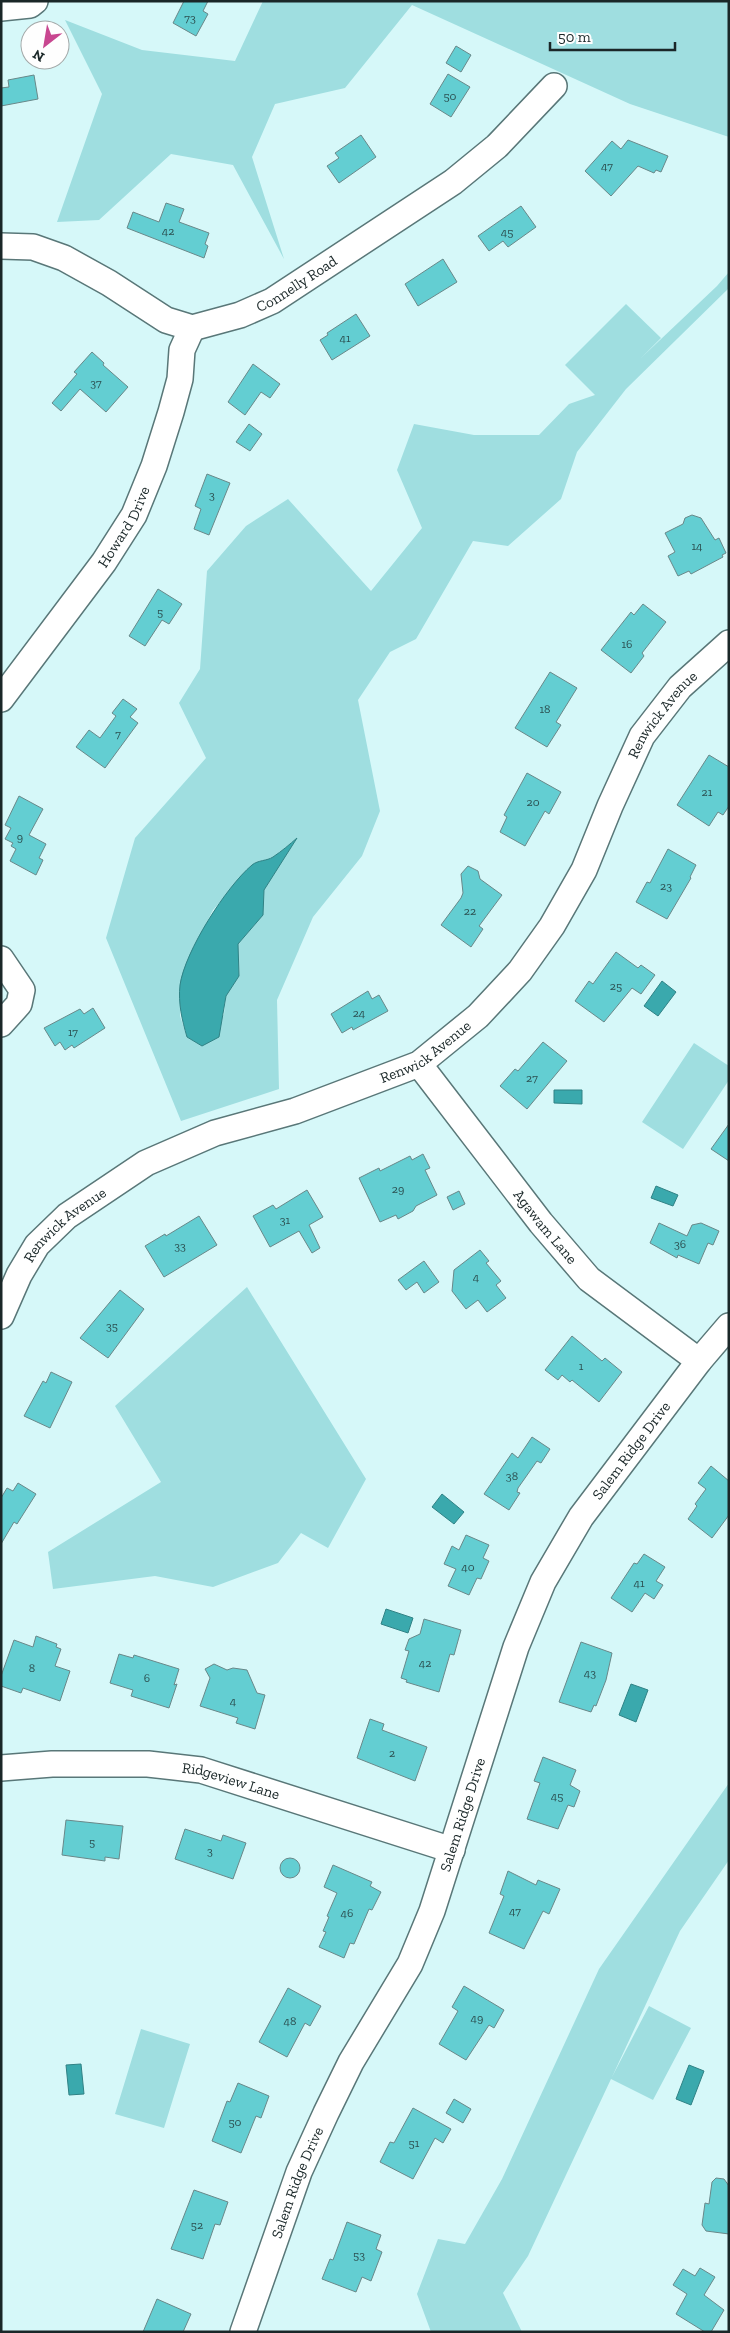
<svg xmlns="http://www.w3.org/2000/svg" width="730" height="2333" font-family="'Zilla Slab',serif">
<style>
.green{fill:#9fdee0;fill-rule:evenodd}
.water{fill:#3aa9ad;stroke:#308285}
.building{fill:#63ced2;stroke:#698889}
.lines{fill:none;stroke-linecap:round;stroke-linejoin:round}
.minor-casing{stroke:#597778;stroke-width:28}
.minor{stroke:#fff;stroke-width:25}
.labels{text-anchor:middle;stroke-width:4;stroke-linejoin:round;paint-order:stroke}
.number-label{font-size:12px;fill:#2c5152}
.street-label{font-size:15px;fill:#1a2728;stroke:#fefefe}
</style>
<rect width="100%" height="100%" fill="#d6f8f9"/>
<path class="green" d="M263,1H729V137L630,104L412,5L345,88L275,104L252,157L284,259L233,165L171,154L99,220L57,222L102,94L65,20L142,50L235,61Z
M729,272V288L626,389L577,452L561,499L508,546L473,541L416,639L390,652L358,700L380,811L362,856L313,917L277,1000L279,1089L181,1121L106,938L135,838L206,758L179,703L200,669L207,571L246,526L288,499L371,591L422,528L397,470L414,424L474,435H539L569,404L595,395L565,365L626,304L661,338L641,358L717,286ZM296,839L264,890L263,915L238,944L239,976L226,996L224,1014L202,1046L187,1037L180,1016L181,984L192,952L213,910L255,863L272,858Z
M694,1043L729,1066V1080L683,1149L642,1122Z
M247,1287L366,1479L328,1548L301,1533L278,1563L213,1587L155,1576L53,1589L48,1552L161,1482L115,1406Z
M729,1783V1860L680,1931L612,2077L649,2006L691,2028L653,2100L611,2079L528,2256L503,2293L522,2332H431L417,2294L438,2239L465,2244L502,2179L599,1969Z
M141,2029L190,2044L164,2128L115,2114Z"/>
<path class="water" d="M297,838L264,890L263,915L238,944L239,976L226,996L219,1037L202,1046L187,1037C182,1020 178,1003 180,985C185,951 226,887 252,865C258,860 267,861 273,857C282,851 290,844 297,838Z
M662,981L676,992L658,1016L644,1006Z
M554,1090H582V1104L554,1103Z
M656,1186L678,1195L673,1206L651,1198Z
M442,1494L464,1512L454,1524L432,1507Z
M386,1609L413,1618L408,1633L381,1624Z
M631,1684L648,1690L636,1722L619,1715Z
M81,2064L84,2094L69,2095L66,2065Z
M689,2065L704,2071L691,2105L676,2099Z"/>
<path class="building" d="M184,1H208L203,11L208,14L196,36L173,23Z
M456,46L471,55L461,72L446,63Z
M448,74L470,87L451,117L430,104Z
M34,75L38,99L1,106V88L9,87L8,80Z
M361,135L376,157L339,183L327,166L339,158L335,153Z
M628,140L668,156L661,172L656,170L654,173L638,166L611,196L585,171L612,141L621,149Z
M166,203L184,209L179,222L209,233L205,244L208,246L204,258L127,228L133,212L159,222Z
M521,206L536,227L508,247L503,241L489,251L478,236Z
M443,259L457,282L418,306L405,284Z
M356,314L370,336L332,360L320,340L328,335L327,333Z
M92,352L104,363L103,365L128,387L106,412L80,389L61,411L52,403L77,374L74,372Z
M253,364L280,384L270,398L261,392L245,415L228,402Z
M249,424L262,434L250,451L236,442Z
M207,474L230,483L209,535L194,529L201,509L195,506Z
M692,515L701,518L715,540L719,538L726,553L722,555L723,557L691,574L689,571L678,576L668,556L675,552L665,533L683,524L685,518Z
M158,589L182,604L169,624L162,620L145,646L129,636Z
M643,604L666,622L642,653L644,656L631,673L601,650L631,612L634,615Z
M550,672L577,688L556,722L561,725L547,747L515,728Z
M123,699L137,709L130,717L138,723L105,768L76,747L89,730L100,738L116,716L112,713Z
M709,755L729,767V806L723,815L718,812L709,826L677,805Z
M527,773L561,792L549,814L545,811L525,846L500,832L507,817L504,815Z
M19,796L43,809L29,835L46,844L39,858L43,860L36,875L10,861L16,849L11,846L13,843L5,839L11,828L5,825Z
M668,849L696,865L690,877L691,878L667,919L636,902L647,882L650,883Z
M468,866L478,871L480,879L502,895L479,926L483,929L471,947L441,925L461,898L463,893L461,874Z
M616,952L638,968L641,965L655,975L641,994L632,988L604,1022L575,1001L589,981L593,984Z
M368,991L372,999L379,995L388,1011L353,1030L352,1027L342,1033L331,1014Z
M93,1008L105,1028L74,1048L72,1045L65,1050L60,1042L55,1046L44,1028L80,1009L84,1014Z
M543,1042L567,1061L527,1109L500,1086L515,1069L518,1071Z
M729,1124V1161L711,1149Z
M423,1154L430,1168L425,1170L437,1195L416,1206L413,1211L398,1219L396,1215L380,1222L359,1178L379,1168L380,1171L410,1156L412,1160Z
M307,1190L323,1217L309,1225L320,1248L312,1253L299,1231L270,1247L253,1216L273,1205L276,1209Z
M459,1191L465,1204L453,1210L447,1197Z
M199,1216L217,1245L164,1277L145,1246L165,1234L166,1236Z
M659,1223L687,1236L692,1225L701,1223L719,1231L713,1245L708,1243L699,1264L678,1255L677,1258L650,1243Z
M480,1250L489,1261L486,1263L501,1281L496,1285L506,1298L487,1312L478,1300L466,1309L452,1291L454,1270Z
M424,1261L439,1282L424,1293L417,1282L406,1290L398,1280Z
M120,1290L144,1309L108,1358L80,1338Z
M572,1336L602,1361L605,1358L622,1372L599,1402L572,1380L570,1382L562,1375L558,1380L545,1370Z
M51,1372L72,1382L50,1428L24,1416L43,1381L46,1383Z
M532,1437L550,1449L541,1463L537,1461L518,1488L517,1492L520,1493L509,1510L484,1494L512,1453L518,1458Z
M711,1466L729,1481V1515L712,1538L688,1519L697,1506L695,1504L706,1489L698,1483Z
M18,1483L36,1494L17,1524L14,1522L1,1544V1498L7,1488L13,1491Z
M466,1535L489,1545L483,1558L489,1561L481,1579L477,1578L469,1595L448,1586L456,1569L444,1564L452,1546L459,1550Z
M644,1554L665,1567L656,1581L663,1585L654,1599L645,1593L632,1612L611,1598L634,1563L637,1564Z
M424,1619L461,1630L454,1655L450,1654L439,1692L406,1682L407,1680L401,1678L409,1651L405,1650L409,1639L420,1634Z
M36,1636L57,1644L56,1647L61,1649L55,1666L70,1671L60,1701L23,1688L21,1693L1,1686V1676L14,1640L33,1647Z
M581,1642L612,1653L606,1680L596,1706L594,1705L591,1712L559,1702Z
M119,1654L133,1658L134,1655L179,1669L174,1685L177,1684L169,1708L131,1696L133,1690L110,1683Z
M214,1664L227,1670L233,1668L247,1670L257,1693L265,1695L255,1729L236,1723L238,1718L200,1706L210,1678L205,1669Z
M370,1719L384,1724L382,1730L427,1747L415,1781L357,1758Z
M543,1757L576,1770L570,1785L580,1791L574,1807L568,1805L558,1829L527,1819L540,1783L534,1781Z
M66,1820L123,1826L119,1859L105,1857V1861L62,1855Z
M185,1829L221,1841L223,1835L246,1843L233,1879L175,1859Z
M280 1868a10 10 0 1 1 20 0a10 10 0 1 1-20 0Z
M333,1865L372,1882L370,1886L381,1892L372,1910L369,1909L354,1944L350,1943L344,1958L319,1947L326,1932L323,1931L329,1917L327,1916L337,1893L324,1887Z
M508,1871L536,1885L538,1880L560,1889L549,1914L543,1911L524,1949L489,1933L504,1896L500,1894Z
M464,1986L504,2010L494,2028L489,2025L466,2060L439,2044L458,2011L452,2007Z
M288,1988L321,2006L310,2026L305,2023L287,2057L259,2042Z
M238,2083L269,2096L261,2118L256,2116L241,2153L212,2141L227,2101L230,2102Z
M454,2099L471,2109L463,2123L446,2113Z
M413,2108L451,2129L443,2143L435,2138L413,2179L380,2162L390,2142L394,2143Z
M716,2178L724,2179L729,2186V2234L706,2231L702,2225L705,2203L709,2204L712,2182Z
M194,2190L228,2202L220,2225L215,2224L203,2259L171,2249Z
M347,2222L381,2235L376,2249L382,2252L371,2281L362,2277L356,2292L322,2279L330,2259L333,2260Z
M700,2268L715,2277L704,2295L724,2310L711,2332H705L676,2314L687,2294L673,2285L683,2269L695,2276Z
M157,2299L191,2314L183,2332H143Z"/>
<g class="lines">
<defs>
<g id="minor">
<path d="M1,8L30,5L35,1"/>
<path id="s1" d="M1,246L33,247L64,258L109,283L166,320L192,328L240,315L272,301L453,182L497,146L554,86"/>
<path id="s2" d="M1,699L104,562L134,515L154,466L171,412L180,379L182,350L192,328"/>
<path d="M1,959L22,990L19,1004L1,1024"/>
<path id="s3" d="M419,1064L541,1223L589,1279L699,1361"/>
<path id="s4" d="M1,1316L19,1275L37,1245L67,1216L146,1163L215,1133L295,1111L419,1064L478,1016L520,971L552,926L584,870L610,806L642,736L680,687L729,643"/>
<path id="s5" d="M1,1768L52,1764H148L201,1770L452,1850"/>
<path id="s6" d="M243,2332L299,2172L326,2113L351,2062L410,1964L432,1911L516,1647L543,1582L581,1517L699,1361L729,1326"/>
</g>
</defs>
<use href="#minor" class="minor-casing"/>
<use href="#minor" class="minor"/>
</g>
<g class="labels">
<g class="number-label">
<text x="190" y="22">73</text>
<text x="450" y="100">50</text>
<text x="607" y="170">47</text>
<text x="168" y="235">42</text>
<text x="507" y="236">45</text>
<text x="345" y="342">41</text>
<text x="96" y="387">37</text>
<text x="212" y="499">3</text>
<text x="697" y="550">14</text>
<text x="160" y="616">5</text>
<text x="627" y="648">16</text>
<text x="545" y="713">18</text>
<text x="118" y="738">7</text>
<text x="707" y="796">21</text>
<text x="533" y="806">20</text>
<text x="20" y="841">9</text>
<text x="666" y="890">23</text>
<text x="470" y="915">22</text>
<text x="616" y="990">25</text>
<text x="359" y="1017">24</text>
<text x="73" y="1036">17</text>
<text x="532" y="1082">27</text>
<text x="398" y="1193">29</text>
<text x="285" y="1224">31</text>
<text x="680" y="1248">36</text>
<text x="180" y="1250">33</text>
<text x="476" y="1281">4</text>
<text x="112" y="1330">35</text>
<text x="581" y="1370">1</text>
<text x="512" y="1480">38</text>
<text x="468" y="1571">40</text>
<text x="639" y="1587">41</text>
<text x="425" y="1667">42</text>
<text x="32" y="1672">8</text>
<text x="590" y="1677">43</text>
<text x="147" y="1682">6</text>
<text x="233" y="1705">4</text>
<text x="392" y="1757">2</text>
<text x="557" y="1800">45</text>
<text x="92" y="1846">5</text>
<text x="210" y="1855">3</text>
<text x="515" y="1915">47</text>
<text x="347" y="1917">46</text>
<text x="477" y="2022">49</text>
<text x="290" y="2025">48</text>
<text x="235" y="2126">50</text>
<text x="414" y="2147">51</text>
<text x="197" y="2229">52</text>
<text x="359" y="2259">53</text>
</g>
<g class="street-label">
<text dy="5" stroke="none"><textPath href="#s1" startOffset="326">Connelly Road</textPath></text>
<text dy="5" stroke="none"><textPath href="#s2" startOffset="212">Howard Drive</textPath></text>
<text dy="5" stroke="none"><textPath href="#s4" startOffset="940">Renwick Avenue</textPath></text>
<text dy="5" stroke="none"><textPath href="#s4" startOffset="519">Renwick Avenue</textPath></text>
<text dy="5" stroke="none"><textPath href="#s3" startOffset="206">Agawam Lane</textPath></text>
<text dy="5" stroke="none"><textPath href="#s4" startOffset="114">Renwick Avenue</textPath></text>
<text dy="5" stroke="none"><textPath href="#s6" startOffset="969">Salem Ridge Drive</textPath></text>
<text dy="5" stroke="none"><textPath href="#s5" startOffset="232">Ridgeview Lane</textPath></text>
<text dy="5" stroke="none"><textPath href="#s6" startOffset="564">Salem Ridge Drive</textPath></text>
<text dy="5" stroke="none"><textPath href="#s6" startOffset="159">Salem Ridge Drive</textPath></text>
</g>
</g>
<rect width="730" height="2333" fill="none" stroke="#1a2728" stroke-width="5"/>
<g transform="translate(45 45) rotate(211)"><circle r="24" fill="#fefefe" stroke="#a3a8a8"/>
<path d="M0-4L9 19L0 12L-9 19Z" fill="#c84790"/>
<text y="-8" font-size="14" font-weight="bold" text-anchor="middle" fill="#1a2728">N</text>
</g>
<path d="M550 42v8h125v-8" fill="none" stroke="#1a2728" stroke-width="2.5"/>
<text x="558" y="42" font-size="15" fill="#1a2728" stroke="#fefefe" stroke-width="4" paint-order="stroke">50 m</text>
</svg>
